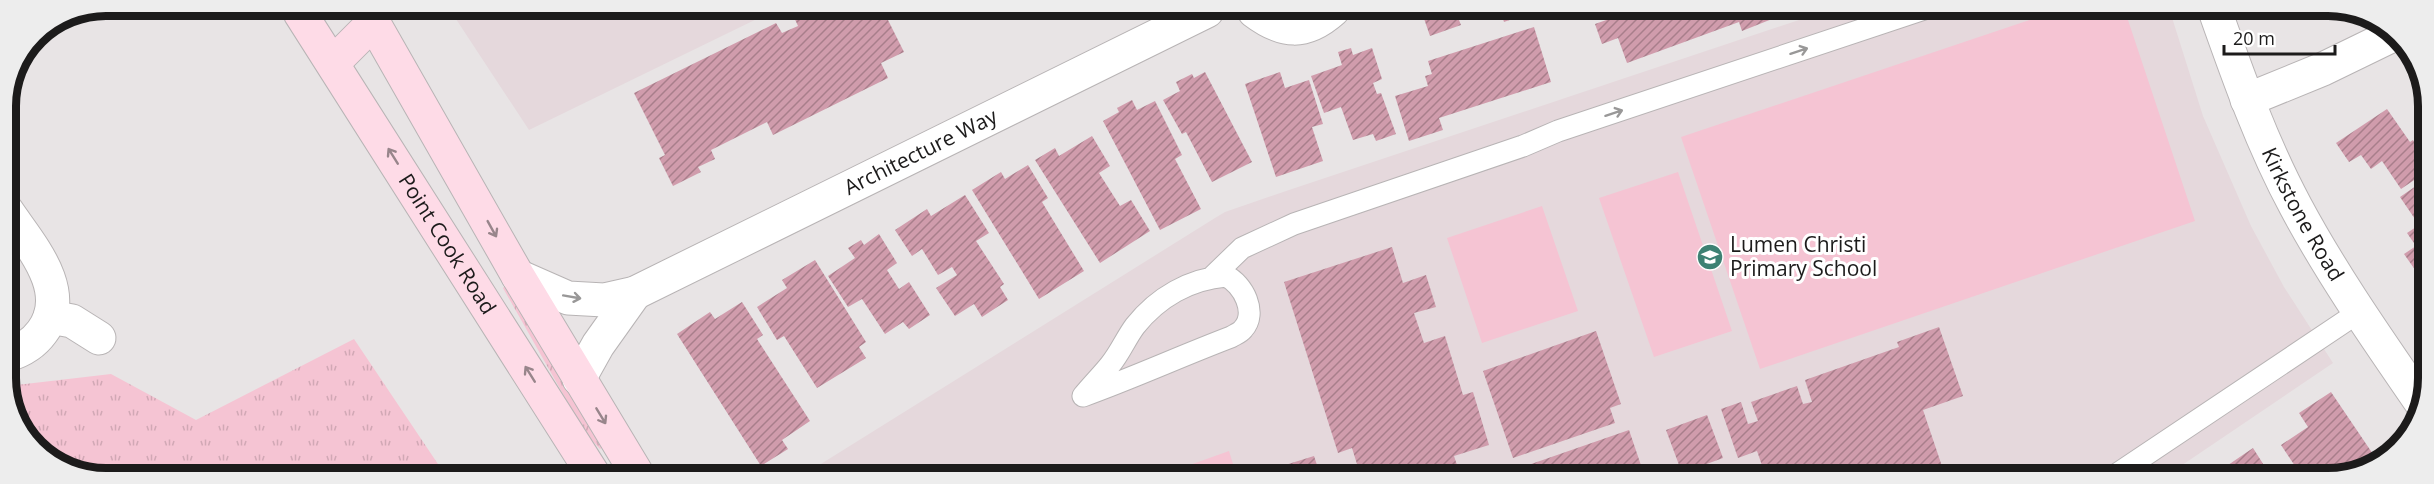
<svg xmlns="http://www.w3.org/2000/svg" width="2434" height="484" font-family="'Open Sans',sans-serif">
<style>
.built{fill:#e5d8dc}
.grass{fill:url(#grass-tufts)}
.garden{fill:#f5c4d3}
.building{fill:url(#building-hatch)}
.lines{fill:none;stroke-linecap:round;stroke-linejoin:round}
.service-casing{stroke:#b8b4b5;stroke-width:23}
.minor-casing{stroke:#b8b4b5;stroke-width:35}
.secondary-casing{stroke:#b8b4b5;stroke-width:35}
.service{stroke:#fff;stroke-width:21}
.minor{stroke:#fff;stroke-width:33}
.secondary{stroke:#fedbe7;stroke-width:33}
.oneway{stroke:#999898}
.oneway2{stroke:#98858b}
.labels{text-anchor:middle;stroke-width:6;stroke-linejoin:round;paint-order:stroke}
.street-label{font-size:21px;fill:#1c1b1b;stroke:#fff}
.poi-label{font-size:21px;fill:#1c1b1b;stroke:#fff;text-anchor:start}
.rim{fill:none;stroke:#1c1b1b;stroke-width:8}
</style>
<defs>
<pattern id="grass-tufts" width="24" height="20" patternUnits="userSpaceOnUse" patternTransform="scale(1.5)"><rect width="24" height="20" fill="#f5c4d3"/><path d="M3 7l-1-3M5 7V3M7 7l1-3M15 17l-1-3M17 17v-4M19 17l1-3" fill="none" stroke="#d1a8b5"/></pattern>
<pattern id="building-hatch" width="6" height="6" patternUnits="userSpaceOnUse" patternTransform="scale(1.5)"><rect width="6" height="6" fill="#d09cac"/><path d="M-1 1l2-2M0 6l6-6M5 7l2-2" fill="none" stroke="#a87e8b"/></pattern>
</defs>
<rect width="100%" height="100%" fill="#e8e4e5"/>
<path class="built" d="M2169,8L2203,116L2251,226L2284,287L2333,363L2163,478L800,477L1215,218L1225,212L1289,190L1832,9Z
M771,12L529,130L452,13Z"/>
<path class="grass" d="M505,286L603,447L600,449L585,433L503,288Z
M354,339L446,476H87L36,449L8,397V386L111,374L196,420Z"/>
<path class="garden" d="M2124,8L2195,221L1760,369L1681,137L2062,9Z
M1678,172L1732,331L1654,357L1599,198Z
M1542,206L1578,311L1482,343L1447,238Z
M1229,451L1237,477H1156Z"/>
<path class="building" d="M1769,9L1772,19L1742,31L1739,22L1627,63L1618,38L1602,44L1595,24L1635,10Z
M1421,10H1471V11L1457,15L1461,25L1430,36Z
M1500,10H1538L1504,22Z
M897,11L899,15L888,20L904,52L881,63L888,78L773,135L767,122L711,150L715,159L698,167L701,172L673,186L659,158L665,155L634,93L776,23L782,33L798,26L793,15L800,12Z
M1534,27L1551,82L1439,118L1443,130L1409,141L1395,96L1428,86L1425,76L1432,74L1428,61Z
M1351,48L1353,55L1372,48L1382,79L1373,83L1377,94L1381,93L1396,134L1376,141L1373,134L1353,140L1341,107L1324,113L1311,76L1342,65L1338,52Z
M1205,72L1252,162L1212,182L1186,132L1182,134L1163,100L1180,91L1176,82L1192,74L1194,78Z
M1280,72L1285,88L1309,80L1323,124L1312,127L1323,161L1276,177L1245,84Z
M1132,100L1137,110L1155,101L1182,155L1175,159L1201,209L1160,230L1103,121L1119,112L1117,108Z
M2387,109L2410,142L2413,140L2426,160V172L2401,189L2382,161L2371,169L2361,155L2349,162L2336,143Z
M1092,136L1110,166L1099,173L1120,206L1131,200L1150,231L1100,263L1035,160L1055,148L1059,156Z
M1028,165L1048,198L1042,202L1084,271L1039,299L972,190L1001,172L1005,179Z
M2426,179V269L2418,274L2404,254L2416,246L2407,233L2419,225L2400,197Z
M965,195L989,233L976,241L1004,284L1000,287L1008,300L982,317L974,304L955,316L936,288L957,275L952,267L938,275L922,249L912,256L895,230L927,209L931,216Z
M879,234L897,263L887,270L899,289L909,282L930,315L909,329L903,322L885,334L862,299L848,307L828,276L855,258L848,248L861,240L864,245Z
M1392,247L1403,283L1426,275L1436,307L1414,313L1424,343L1445,336L1463,395L1473,392L1489,445L1454,456L1458,468L1431,477H1361L1352,448L1338,453L1284,282Z
M815,260L866,342L859,347L866,358L817,388L784,336L777,340L757,307L787,288L782,280Z
M742,302L763,335L757,339L810,421L782,440L788,449L761,466L677,334L710,312L715,319Z
M1939,327L1963,396L1923,410L1946,478L1817,477L1814,468L1796,474L1797,477H1766L1757,451L1738,458L1721,409L1741,402L1748,424L1758,421L1751,402L1797,386L1803,404L1812,402L1805,380L1899,347L1897,342Z
M1596,331L1621,404L1610,408L1615,423L1513,458L1483,371Z
M2331,392L2377,460L2334,478H2303L2281,445L2308,427L2299,413Z
M1707,415L1723,458L1682,473L1666,430Z
M1629,430L1645,477H1516L1514,470Z
M2253,448L2267,470L2258,476L2259,478H2209Z
M1314,456L1321,477H1267L1266,471Z"/>
<g class="lines">
<defs>
<path id="service" d="M1226,276C1243,284 1258,313 1243,329C1240,333 1234,335 1231,337C1181,356 1133,378 1083,396C1092,385 1102,375 1110,365C1120,353 1126,338 1135,326C1158,297 1190,279 1226,276Z
M1211,278L1242,248L1294,224L1523,146L1558,131L1924,9
M2111,478L2359,312"/>
<g id="minor">
<path id="s1" d="M2214,8C2238,76 2262,144 2296,207C2333,276 2378,340 2422,404"/>
<path d="M1254,11C1283,33 1305,35 1333,10"/>
<path d="M2247,100L2323,69L2395,34"/>
<path d="M7,211C29,244 73,291 42,332C34,343 21,351 8,355"/>
<path id="s2" d="M518,276L568,298L604,300L635,293L1207,11"/>
<path d="M50,317L72,321L99,338"/>
<path d="M579,379L598,345L635,293"/>
</g>
<g id="secondary">
<path id="s3" d="M300,13L595,477"/>
<path d="M368,13L518,276L639,477"/>
<path d="M333,63L374,22"/>
</g>
</defs>
<use href="#service" class="service-casing"/>
<use href="#minor" class="minor-casing"/>
<use href="#secondary" class="secondary-casing"/>
<use href="#service" class="service"/>
<use href="#minor" class="minor"/>
<use href="#secondary" class="secondary"/>
</g>
<defs><path id="oneway-shaft" d="M-6 0H5M1.5-3L5.5 0L1.5 3" fill="none" stroke-width="1.6" stroke-linecap="round" stroke-linejoin="round" transform="scale(1.5)"/></defs>
<g class="oneway">
<use href="#oneway-shaft" transform="translate(1799 51) rotate(-18)"/>
<use href="#oneway-shaft" transform="translate(1614 113) rotate(-18)"/>
<use href="#oneway-shaft" transform="translate(572 297) rotate(10)"/>
</g>
<g class="oneway2">
<use href="#oneway-shaft" transform="translate(393 156) rotate(-122)"/>
<use href="#oneway-shaft" transform="translate(492 229) rotate(61)"/>
<use href="#oneway-shaft" transform="translate(530 374) rotate(-122)"/>
<use href="#oneway-shaft" transform="translate(601 416) rotate(59)"/>
</g>
<defs>
<symbol id="school-disc" viewBox="-11 -11 22 22"><circle r="9.5" fill="#3d8173" stroke="#fff"/><path d="M0-5L7-2L0 1L-7-2ZM-4 1L0 2.5L4 1V4Q0 6-4 4Z" fill="#fff"/></symbol>
</defs>
<g fill-rule="evenodd">
<use href="#school-disc" x="1695" y="242" width="30" height="30"/>
</g>
<g class="labels">
<g class="street-label">
<text dy="7" stroke="none"><textPath href="#s2" startOffset="441">Architecture Way</textPath></text>
<text dy="7" stroke="none"><textPath href="#s1" startOffset="225">Kirkstone Road</textPath></text>
<text dy="7" stroke="none"><textPath href="#s3" startOffset="274">Point Cook Road</textPath></text>
</g>
<g class="poi-label">
<text x="1730" y="252">Lumen Christi<tspan x="1730" dy="24">Primary School</tspan></text>
</g>
</g>
<path d="M0 0H2434V484H0ZM106 16H2328A90 90 0 0 1 2418 106V378A90 90 0 0 1 2328 468H106A90 90 0 0 1 16 378V106A90 90 0 0 1 106 16Z" fill="#ededed" fill-rule="evenodd"/>
<path class="rim" d="M106 16H2328A90 90 0 0 1 2418 106V378A90 90 0 0 1 2328 468H106A90 90 0 0 1 16 378V106A90 90 0 0 1 106 16Z"/>
<path d="M2224 45v9h111v-9" fill="none" stroke="#1c1b1b" stroke-width="3"/>
<text x="2233" y="45" font-size="18" fill="#1c1b1b" stroke="#ffffff" stroke-width="4.5" paint-order="stroke">20 m</text>
</svg>
